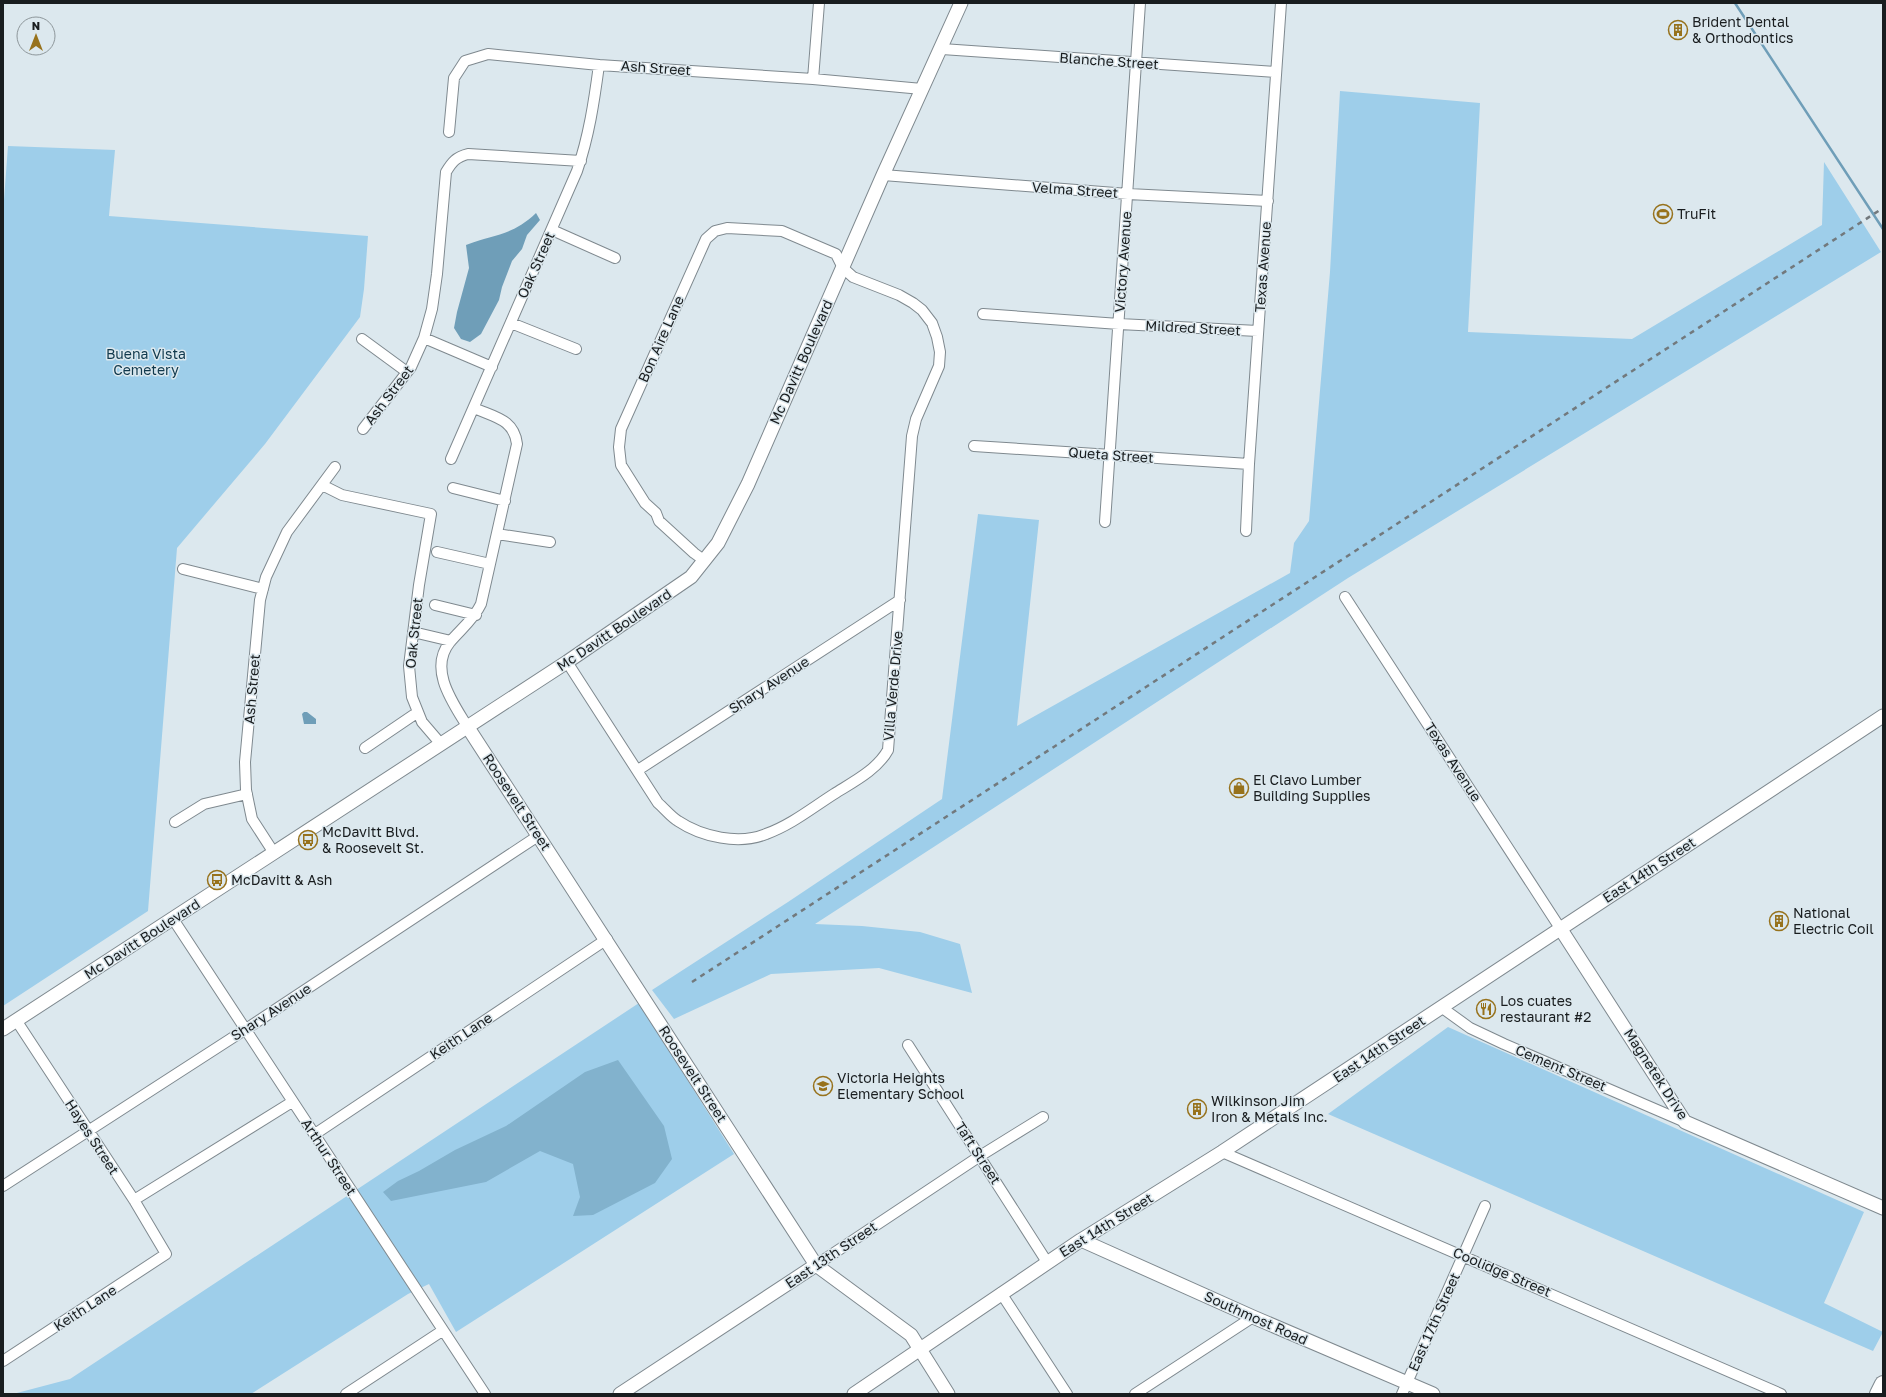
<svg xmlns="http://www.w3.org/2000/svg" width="1886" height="1397" font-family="'Golos Text',sans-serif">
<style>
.green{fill:#9eceea}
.forest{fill:#82b2cd}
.water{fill:#6f9eb8}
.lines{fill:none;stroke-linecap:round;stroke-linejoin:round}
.stream{stroke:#6f9eb8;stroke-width:2.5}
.minor-casing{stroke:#7f898f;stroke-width:12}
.tertiary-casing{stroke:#7f898f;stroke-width:15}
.primary-casing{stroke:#7f898f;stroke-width:18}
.minor{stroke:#fff;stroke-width:10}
.tertiary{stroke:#fff;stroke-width:13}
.primary{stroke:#fff;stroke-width:16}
.rail{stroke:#72797d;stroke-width:2.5;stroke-dasharray:5 5;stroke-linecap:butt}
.labels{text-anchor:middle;stroke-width:3;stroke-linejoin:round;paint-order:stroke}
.poi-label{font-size:14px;fill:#191d1f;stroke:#dce8ee;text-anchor:start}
.street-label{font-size:14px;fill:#191d1f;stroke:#dce8ee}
.park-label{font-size:14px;fill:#10394d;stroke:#dce8ee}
</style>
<rect width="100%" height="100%" fill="#dce8ee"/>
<path class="green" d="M1340,91L1480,103L1468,332L1632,339L1822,225L1824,162L1881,252L1348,578L815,924L862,926L920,932L960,944L972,993L879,968L771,974L674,1019L652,990L788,902L942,799L978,514L1039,520L1017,726L1290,573L1294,543L1309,521L1330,272Z
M8,146L115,150L109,216L368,236L364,289L360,317L265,444L177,548L148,911L3,1006V213Z
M639,1003L734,1154L456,1332L429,1284L408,1294L251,1394H13L70,1379Z
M1448,1027L1864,1212L1824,1303L1883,1332L1873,1351L1328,1114Z"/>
<path class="forest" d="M618,1060L664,1126L672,1159L655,1183L593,1215L573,1216L580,1197L573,1164L540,1151L486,1182L391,1201L383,1192L398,1181L419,1171L455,1150L506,1126L585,1072Z"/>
<path class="water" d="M536,213L540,220L527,235L522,249L512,261L502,287L499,300L481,334L470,342L461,339L454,328L457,312L469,268L466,245C494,234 512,236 536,213Z
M304,712H307L316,719V724H304L302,714Z"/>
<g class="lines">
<path class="stream" d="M1735,3L1883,229"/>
<defs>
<path id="minor" d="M942,49L1276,72
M813,79L819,3
M449,132L454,78L465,61L488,54L599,65L813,79L922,89
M883,175L1128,194L1268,201
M552,230L615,258
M983,314L1119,324L1258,331
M511,323L576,349
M424,338L492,367
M362,339L407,372
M363,429L411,367L424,338L432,309L437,274L446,172C452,162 456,157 468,154L581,161
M974,446L1249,464
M451,459L577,171C589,136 594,102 599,65
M322,485L342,495L431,514L419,585L409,666L412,697L422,722L440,743
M453,488L505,501
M1105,522L1140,3
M1246,531L1249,464L1281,3
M497,534L550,542
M437,552L490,564
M183,569L263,589
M1345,597L1560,928
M435,605L476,615
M413,632L451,641
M567,662L658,803C665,809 671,817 678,821C702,837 739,845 766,834C791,825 812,808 834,794C853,782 877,770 888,750L912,436L916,419L939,366L940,352L937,337L932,323L922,310L913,303L899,295L853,277L843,268L836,254L782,231L727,228L715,231L706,239L621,429L619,447L621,465L645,503L656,513L659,521L694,553L705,561
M467,726C453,703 428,669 450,642C461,629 474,619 481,604L517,444C514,419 494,417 474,408
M365,748L418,712
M638,770L900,600
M175,822L204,804L247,794
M274,853L252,819L246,790L245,762L260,600L266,577L287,532L335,467
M173,919L485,1394
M1441,1007L1470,1028L1504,1044L1685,1122
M908,1045L1047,1262
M315,1134L607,939
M1222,1152L1781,1394
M3,1186L246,1029L538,836
M134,1200L292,1102
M816,1265L980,1156L1043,1117
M1001,1293L1067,1394
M3,1361L166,1254L134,1200L16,1020
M346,1394L442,1331
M1135,1394L1253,1317
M1402,1394L1485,1206"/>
<path id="tertiary" d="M467,726L816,1265L911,1335L948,1394
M1560,928L1685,1122L1883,1208
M3,1029L567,662L691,577L718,543L748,484L883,175L961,3
M1081,1240L1253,1317L1433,1394
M620,1394L816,1265
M854,1394L1081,1240L1222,1152L1883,716"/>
<path id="primary" d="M1878,1394L1883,1384"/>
</defs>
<use href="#minor" class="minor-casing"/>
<use href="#tertiary" class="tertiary-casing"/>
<use href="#primary" class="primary-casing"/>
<use href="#minor" class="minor"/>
<use href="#tertiary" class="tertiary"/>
<use href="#primary" class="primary"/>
<path class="rail" d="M692,982L1883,208"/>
</g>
<defs>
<symbol id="building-ring" viewBox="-11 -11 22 22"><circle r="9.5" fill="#dce8ee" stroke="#97721c" stroke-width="1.5"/><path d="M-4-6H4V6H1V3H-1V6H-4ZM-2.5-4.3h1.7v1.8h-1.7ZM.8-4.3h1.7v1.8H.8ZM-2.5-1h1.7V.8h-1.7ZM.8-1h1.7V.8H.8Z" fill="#97721c"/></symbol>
<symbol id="stadium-ring" viewBox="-11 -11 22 22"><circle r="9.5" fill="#dce8ee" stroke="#97721c" stroke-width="1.5"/><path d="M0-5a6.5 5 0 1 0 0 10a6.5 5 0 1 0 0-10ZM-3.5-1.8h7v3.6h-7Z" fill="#97721c"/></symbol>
<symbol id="shop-ring" viewBox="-11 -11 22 22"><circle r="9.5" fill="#dce8ee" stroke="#97721c" stroke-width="1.5"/><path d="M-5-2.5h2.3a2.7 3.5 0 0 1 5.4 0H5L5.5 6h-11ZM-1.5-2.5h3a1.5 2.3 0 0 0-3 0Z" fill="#97721c"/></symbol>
<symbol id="bus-ring" viewBox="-11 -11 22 22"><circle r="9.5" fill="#dce8ee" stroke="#97721c" stroke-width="1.5"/><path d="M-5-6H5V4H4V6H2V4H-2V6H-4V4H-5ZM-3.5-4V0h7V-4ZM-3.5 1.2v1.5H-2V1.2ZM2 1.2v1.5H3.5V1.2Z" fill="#97721c"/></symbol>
<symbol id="restaurant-ring" viewBox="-11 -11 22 22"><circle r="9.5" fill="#dce8ee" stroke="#97721c" stroke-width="1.5"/><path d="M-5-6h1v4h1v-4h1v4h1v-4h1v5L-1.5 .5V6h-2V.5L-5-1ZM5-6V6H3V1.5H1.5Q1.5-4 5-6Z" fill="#97721c"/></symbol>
<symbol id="school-ring" viewBox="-11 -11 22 22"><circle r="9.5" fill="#dce8ee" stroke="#97721c" stroke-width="1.5"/><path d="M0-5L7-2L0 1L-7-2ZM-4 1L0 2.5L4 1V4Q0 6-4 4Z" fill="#97721c"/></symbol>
</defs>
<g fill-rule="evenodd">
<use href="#building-ring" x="1667" y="19" width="22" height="22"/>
<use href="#stadium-ring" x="1652" y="203" width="22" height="22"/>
<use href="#shop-ring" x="1228" y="777" width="22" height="22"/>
<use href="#bus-ring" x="297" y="829" width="22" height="22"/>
<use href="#bus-ring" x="206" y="869" width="22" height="22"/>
<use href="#building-ring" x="1768" y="910" width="22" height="22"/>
<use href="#restaurant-ring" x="1475" y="998" width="22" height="22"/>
<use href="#school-ring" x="812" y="1075" width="22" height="22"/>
<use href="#building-ring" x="1186" y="1098" width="22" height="22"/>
</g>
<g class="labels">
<g class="poi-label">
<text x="1692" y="27">Brident Dental<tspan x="1692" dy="16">&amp; Orthodontics</tspan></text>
<text x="1677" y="219">TruFit</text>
<text x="1253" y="785">El Clavo Lumber<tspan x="1253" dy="16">Building Supplies</tspan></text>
<text x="322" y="837">McDavitt Blvd.<tspan x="322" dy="16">&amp; Roosevelt St.</tspan></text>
<text x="231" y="885">McDavitt &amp; Ash</text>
<text x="1793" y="918">National<tspan x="1793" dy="16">Electric Coil</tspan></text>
<text x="1500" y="1006">Los cuates<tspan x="1500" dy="16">restaurant #2</tspan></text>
<text x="837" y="1083">Victoria Heights<tspan x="837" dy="16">Elementary School</tspan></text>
<text x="1211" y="1106">Wilkinson Jim<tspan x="1211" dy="16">Iron &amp; Metals Inc.</tspan></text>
</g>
<g class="street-label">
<text transform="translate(1109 61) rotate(4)" y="5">Blanche Street</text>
<text transform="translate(656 68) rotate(4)" y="5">Ash Street</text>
<text transform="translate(1075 190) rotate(4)" y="5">Velma Street</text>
<text transform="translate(1123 262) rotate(-86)" y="5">Victory Avenue</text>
<text transform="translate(536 265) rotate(-66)" y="5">Oak Street</text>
<text transform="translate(1263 267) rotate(-86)" y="5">Texas Avenue</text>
<text transform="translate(1193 328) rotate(3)" y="5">Mildred Street</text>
<text transform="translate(661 339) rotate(-66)" y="5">Bon Aire Lane</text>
<text transform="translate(801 362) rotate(-66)" y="5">Mc Davitt Boulevard</text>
<text transform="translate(389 395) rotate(-53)" y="5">Ash Street</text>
<text transform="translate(1111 455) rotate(4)" y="5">Queta Street</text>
<text transform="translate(614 630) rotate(-34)" y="5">Mc Davitt Boulevard</text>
<text transform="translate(414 633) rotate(-84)" y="5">Oak Street</text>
<text transform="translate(769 685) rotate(-33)" y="5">Shary Avenue</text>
<text transform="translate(893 686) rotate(-85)" y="5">Villa Verde Drive</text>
<text transform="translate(252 689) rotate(-85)" y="5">Ash Street</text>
<text transform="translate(1453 762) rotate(57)" y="5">Texas Avenue</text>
<text transform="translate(517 802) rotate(57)" y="5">Roosevelt Street</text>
<text transform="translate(1649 870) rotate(-33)" y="5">East 14th Street</text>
<text transform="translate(142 939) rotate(-33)" y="5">Mc Davitt Boulevard</text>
<text transform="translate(271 1012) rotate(-33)" y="5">Shary Avenue</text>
<text transform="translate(461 1036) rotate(-34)" y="5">Keith Lane</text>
<text transform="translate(1379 1049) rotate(-34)" y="5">East 14th Street</text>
<text transform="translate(1561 1068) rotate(23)" y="5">Cement Street</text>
<text transform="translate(693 1074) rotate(57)" y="5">Roosevelt Street</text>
<text transform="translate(1656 1074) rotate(57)" y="5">Magnetek Drive</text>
<text transform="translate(92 1137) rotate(57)" y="5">Hayes Street</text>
<text transform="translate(978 1153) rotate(57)" y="5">Taft Street</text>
<text transform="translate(329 1157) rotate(57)" y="5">Arthur Street</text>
<text transform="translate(1106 1225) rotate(-32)" y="5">East 14th Street</text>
<text transform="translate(831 1255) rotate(-34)" y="5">East 13th Street</text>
<text transform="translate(1502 1272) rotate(23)" y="5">Coolidge Street</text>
<text transform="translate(85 1308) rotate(-33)" y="5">Keith Lane</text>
<text transform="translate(1256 1318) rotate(24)" y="5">Southmost Road</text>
<text transform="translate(1434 1322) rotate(-66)" y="5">East 17th Street</text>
</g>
<g class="park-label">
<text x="146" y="359">Buena Vista<tspan x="146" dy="16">Cemetery</tspan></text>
</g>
</g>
<rect width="1886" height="1397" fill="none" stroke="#191d1f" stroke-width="8"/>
<g transform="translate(36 36)"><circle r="19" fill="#dce8ee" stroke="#8e979b"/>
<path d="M0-3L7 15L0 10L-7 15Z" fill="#97721c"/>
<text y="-6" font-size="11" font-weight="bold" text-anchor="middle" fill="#191d1f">N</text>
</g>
</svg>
